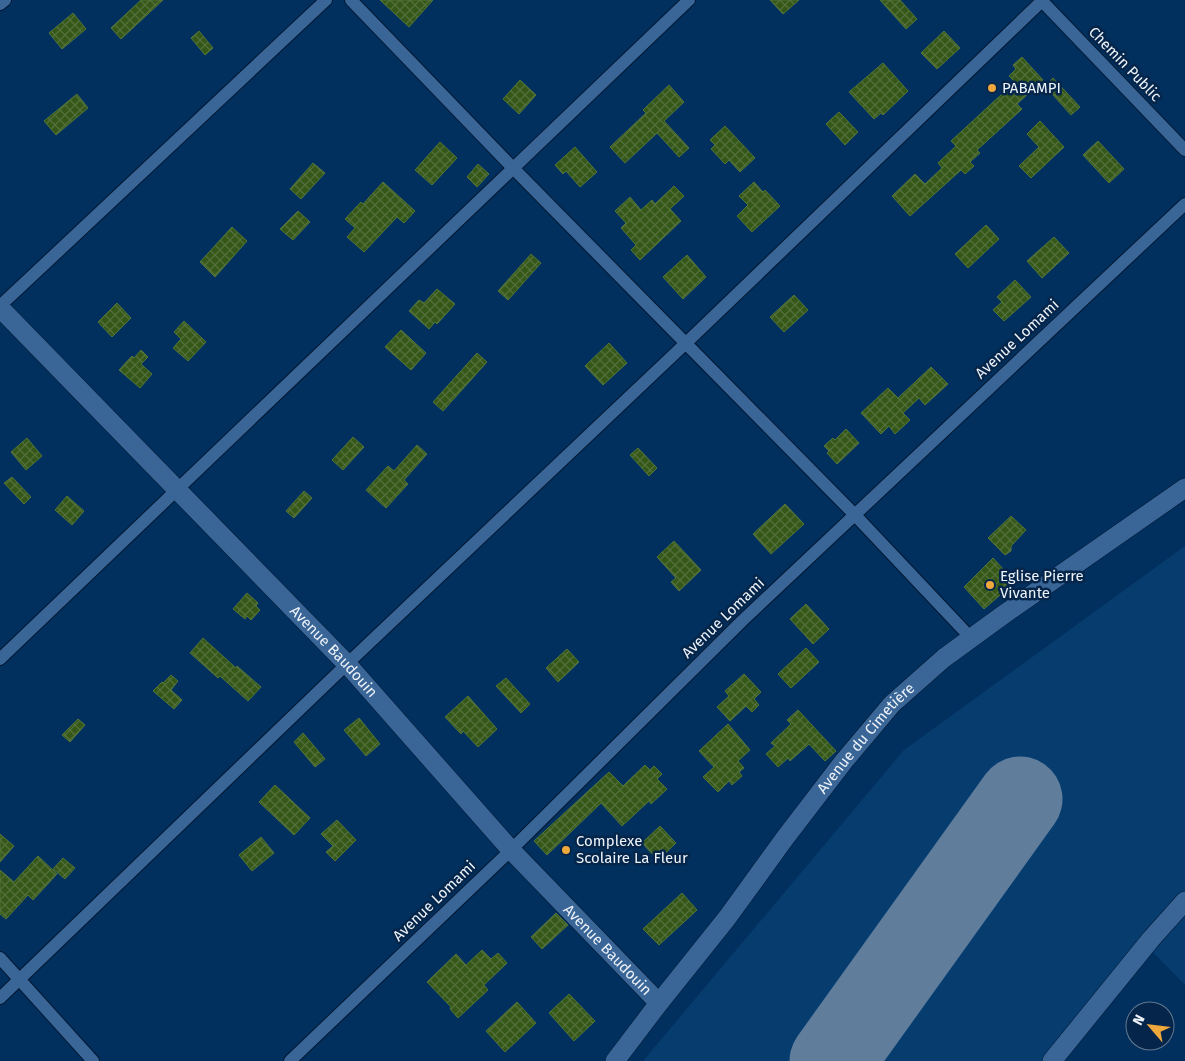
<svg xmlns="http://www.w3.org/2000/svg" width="1185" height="1061" font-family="'Fira Sans',sans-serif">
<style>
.built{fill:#073c6f}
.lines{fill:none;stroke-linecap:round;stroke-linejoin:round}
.runway{stroke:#607e9c;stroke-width:85}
.building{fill:url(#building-cross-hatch);stroke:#517439}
.street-casing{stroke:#031831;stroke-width:14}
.secondary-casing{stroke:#031831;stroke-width:20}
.street{stroke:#396597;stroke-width:12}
.secondary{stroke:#396597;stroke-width:19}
.poi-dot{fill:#eea83c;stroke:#05264a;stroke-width:2}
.labels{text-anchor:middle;stroke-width:5;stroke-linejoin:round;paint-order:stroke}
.street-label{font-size:15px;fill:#eef3f9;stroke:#05264a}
.poi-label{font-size:15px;fill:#eef3f9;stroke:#05264a;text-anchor:start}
</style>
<defs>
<pattern id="building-cross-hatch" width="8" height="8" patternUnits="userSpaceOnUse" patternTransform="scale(1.25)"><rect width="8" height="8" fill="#355718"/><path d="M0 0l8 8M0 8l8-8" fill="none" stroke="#53703a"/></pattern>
</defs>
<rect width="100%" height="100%" fill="#01305e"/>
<path class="built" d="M1185,546V985L1147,946L1051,1061H643L904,750Z"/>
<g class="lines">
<path class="runway" d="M832,1061L1020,799"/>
</g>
<path class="building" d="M141,0H163L121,39L111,28Z
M380,0H433L409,27Z
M770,0H799L783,14Z
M880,0H900L917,19L906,29Z
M73,13L86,29L62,49L49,33Z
M199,31L213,48L205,55L191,38Z
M944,31L960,48L937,69L921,53Z
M1022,57L1043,80L1017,104L1022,109L977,150L980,153L970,162L974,166L965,174L961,170L910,216L892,196L915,174L925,184L942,168L938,163L956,146L951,141L1015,82L1009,76L1016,69L1013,65Z
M883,63L908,91L883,115L881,113L874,119L849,92Z
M1053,78L1080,107L1071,115L1045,86Z
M520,80L536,95L519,114L503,99Z
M669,85L684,102L664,121L689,148L679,157L657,133L625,163L610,147L646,113L643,110Z
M77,94L88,108L56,135L44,121Z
M839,112L858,132L845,145L826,124Z
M1040,121L1064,147L1031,178L1019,166L1039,147L1027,134Z
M725,126L755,158L740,172L729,160L725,164L711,149L715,145L710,140Z
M1098,141L1124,169L1109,183L1083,155Z
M440,142L457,158L432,185L415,170Z
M575,147L597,172L580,187L566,171L563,174L555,165Z
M313,163L325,173L301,199L290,189Z
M478,164L489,174L477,187L467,177Z
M383,182L415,211L404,223L397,217L364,252L347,237L355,228L345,219L361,202L363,204Z
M754,182L763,192L765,190L780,206L752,232L737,216L748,205L739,196Z
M674,186L684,196L670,209L681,221L640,260L631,250L636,245L621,228L626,223L615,211L630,197L641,210L652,200L655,204Z
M298,211L310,222L293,240L280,229Z
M986,225L999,239L968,268L955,254Z
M232,227L247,241L215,277L200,262Z
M1054,237L1069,253L1042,278L1027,261Z
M531,254L541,263L508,300L498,291Z
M687,255L706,277L683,299L663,277Z
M1015,280L1031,297L1004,321L993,310L1002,302L997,297Z
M437,289L455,304L437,324L435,322L429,329L409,311L419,300L424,303Z
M794,295L808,310L784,332L770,317Z
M117,303L131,318L112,337L98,322Z
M184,321L206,342L188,361L173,348L181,339L174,332Z
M401,330L426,353L411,370L385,347Z
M609,343L627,363L603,385L585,366Z
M141,350L148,357L141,364L152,374L140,388L119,370L132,356L134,358Z
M477,353L487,362L443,411L433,402Z
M931,367L948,384L925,405L919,398L903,413L910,420L895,434L889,426L881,434L861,413L888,388L898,398Z
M846,429L859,443L837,464L827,453L829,451L824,446L833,438L835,440Z
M353,437L364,447L343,470L332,460Z
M27,438L42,456L26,470L11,452Z
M417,445L427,454L404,480L408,484L386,508L366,490L388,466L394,471Z
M638,448L657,468L649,476L630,455Z
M12,477L31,497L24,504L4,483Z
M304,491L312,498L294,518L286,511Z
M67,496L84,511L72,525L55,510Z
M785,504L804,524L771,554L753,534Z
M1011,516L1026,530L1011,546V551L1005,555L988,538Z
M674,541L701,570L679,591L671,582L676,578L657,557Z
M993,558L1015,582L984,609L964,587Z
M247,593L258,603L256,606L260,610L251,620L247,616L245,619L233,609Z
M806,604L829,629L813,644L790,619Z
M203,638L236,668L237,666L261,687L248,701L220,676L218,678L190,653Z
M806,648L819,662L791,688L778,674Z
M567,649L579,662L558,682L546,668Z
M744,674L761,692L754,699L759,705L752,712L746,706L730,721L717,707L729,696L725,691Z
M171,675L178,681L171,690L182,700L174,709L153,691L162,682L163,683Z
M506,678L530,704L521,713L496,686Z
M468,696L497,729L478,747L463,731L461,734L445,717Z
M798,710L836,751L825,761L809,744L790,761L788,758L778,767L766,754L775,746L771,743L791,724L787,720Z
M359,718L380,744L366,756L344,730Z
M78,719L85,725L70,742L62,735Z
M728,724L750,750L738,761L744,768L739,772L742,776L732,785L729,781L718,792L703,777L714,767L699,751Z
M303,733L325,759L315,767L294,742Z
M645,765L650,770L654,766L662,774L657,779L667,789L651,804L649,801L622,826L601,803L547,855L534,841L609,772L623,786Z
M275,785L310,818L294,835L259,802Z
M337,820L356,840L335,861L326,852L333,846L321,834Z
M660,826L676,843L658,860L642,843Z
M0,834L14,846L0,862Z
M261,837L274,853L252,871L239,855Z
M38,856L57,874L33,900L28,895L6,919L0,914V870L14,882Z
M63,858L75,868L65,879L53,869Z
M682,893L697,910L659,945L643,929Z
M556,913L568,925L542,949L531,937Z
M482,950L491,959L498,953L507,963L484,985L488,990L458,1018L450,1009L451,1007L427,982L456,954L466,965Z
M569,994L595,1021L574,1041L549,1013Z
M517,1002L536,1023L505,1052L486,1031Z"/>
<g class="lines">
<defs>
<path id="street" d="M351,0L513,168L854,514L972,639
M1041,0L1185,150
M0,4L5,0
M0,306L326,0
M0,659L689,0
M0,958L93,1061
M0,998L347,664L686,343L1043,0
M290,1061L511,850L743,620L1185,204"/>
<g id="secondary">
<path id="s1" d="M0,308L347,664L511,850L659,1003"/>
<path id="s2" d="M615,1061L659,1003L727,918L785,838L844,761L892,704L944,658L1003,615L1185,488"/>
<path d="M1052,1061L1151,939L1185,901"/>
</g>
</defs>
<use href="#street" class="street-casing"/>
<use href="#secondary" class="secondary-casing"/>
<use href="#street" class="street"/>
<use href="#secondary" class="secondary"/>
</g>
<g class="poi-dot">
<circle cx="992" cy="88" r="5"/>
<circle cx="990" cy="585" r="5"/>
<circle cx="566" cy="850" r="5"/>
</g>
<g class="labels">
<g class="street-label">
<text transform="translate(1125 64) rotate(46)" y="5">Chemin Public</text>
<text transform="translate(1017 339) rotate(-43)" y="5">Avenue Lomami</text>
<text transform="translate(723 618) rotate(-44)" y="5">Avenue Lomami</text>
<text dy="5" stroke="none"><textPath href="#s1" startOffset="479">Avenue Baudouin</textPath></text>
<text dy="5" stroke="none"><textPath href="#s2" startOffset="409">Avenue du Cimetière</textPath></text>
<text transform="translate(434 901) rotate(-44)" y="5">Avenue Lomami</text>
<text dy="5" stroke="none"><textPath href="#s1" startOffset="884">Avenue Baudouin</textPath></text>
</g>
<g class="poi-label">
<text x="1002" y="93">PABAMPI</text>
<text x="1000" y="581">Eglise Pierre<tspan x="1000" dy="17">Vivante</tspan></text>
<text x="576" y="846">Complexe<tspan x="576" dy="17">Scolaire La Fleur</tspan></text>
</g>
</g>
<g transform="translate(1150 1026) rotate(298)"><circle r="24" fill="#05264a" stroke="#627890"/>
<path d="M0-4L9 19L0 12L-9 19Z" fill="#eea83c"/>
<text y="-8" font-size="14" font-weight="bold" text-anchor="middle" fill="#eef3f9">N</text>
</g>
</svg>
